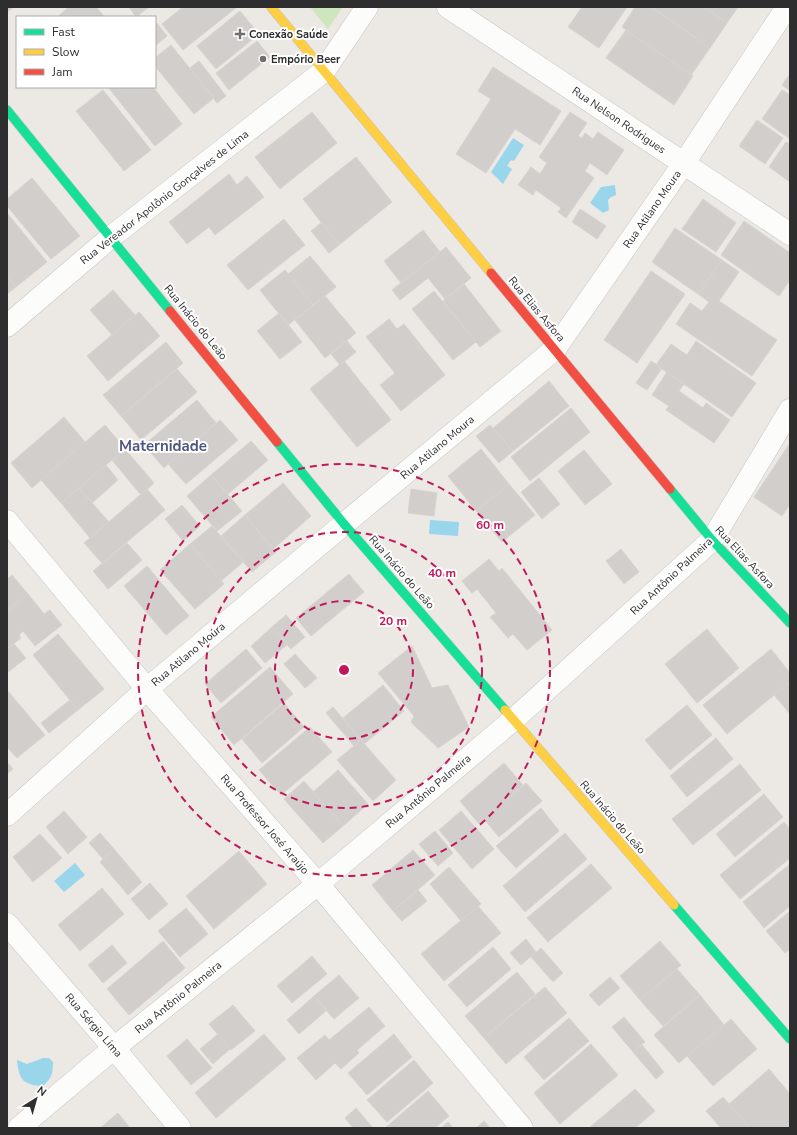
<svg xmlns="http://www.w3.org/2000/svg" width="797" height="1135" font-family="'Nunito Sans',sans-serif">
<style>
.green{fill:#cee6be}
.water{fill:#99d6ec}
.building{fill:#d1cecb;stroke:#d7d4d0}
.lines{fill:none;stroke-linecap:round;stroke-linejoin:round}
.street-casing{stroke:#c5c4c5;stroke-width:23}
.fast-casing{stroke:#c5c4c5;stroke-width:10}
.slow-casing{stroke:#c5c4c5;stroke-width:10}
.jam-casing{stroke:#c5c4c5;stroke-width:10}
.street{stroke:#fcfcfb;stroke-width:22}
.fast{stroke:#16e098;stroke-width:9}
.slow{stroke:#ffcf43;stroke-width:9}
.jam{stroke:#f24e42;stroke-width:9}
.ring{fill:none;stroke:#c2185b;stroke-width:2;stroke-dasharray:7 5}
.poi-dot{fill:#706f6e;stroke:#fff;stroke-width:1.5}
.labels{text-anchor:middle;stroke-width:4;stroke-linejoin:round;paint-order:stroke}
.poi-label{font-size:11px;font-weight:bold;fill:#2e2e2e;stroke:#fff;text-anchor:start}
.street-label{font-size:11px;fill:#2e2e2e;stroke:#fff}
.district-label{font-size:15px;font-weight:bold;fill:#4d5680;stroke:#fff}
.centre{fill:#c2185b;stroke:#fff;stroke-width:2}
.ring-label{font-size:12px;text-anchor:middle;font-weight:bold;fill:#c2185b;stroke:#fff;stroke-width:4;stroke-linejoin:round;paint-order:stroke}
</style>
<rect width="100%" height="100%" fill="#ece8e4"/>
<path class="green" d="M310,7H343L328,29Z"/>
<path class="water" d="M513,138L524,145L514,161L511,160L507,166L512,169L503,184L491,172Z
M615,185L616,195L611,197L608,200L609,210L603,213L590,203L601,187Z
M430,520L459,522L458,536L429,534Z
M75,863L85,875L64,892L54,881Z
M43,1058H49L53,1062C53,1073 52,1078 43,1086C23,1085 19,1080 17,1060L27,1064Z"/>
<path class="building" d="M7,7H14L7,12Z
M69,7H96L105,17H57Z
M129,7H149L136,17Z
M183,7H237L183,50L162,24Z
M582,7H627L599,48L568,27Z
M635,7H651L710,48L691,75L622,27Z
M652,7H704L727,23L710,48Z
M704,7H738L727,23Z
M240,11L259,34L216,69L197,46Z
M156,22L167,36L155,46V23Z
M626,30L693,76L674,105L606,58Z
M257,41L270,57L229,90L216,73Z
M171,45L214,98L194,114L155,66V58Z
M199,61L226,96L217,103L190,68Z
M493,67L561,111L540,145L515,129L486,173L456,154L491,99L478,91Z
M790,74V91L782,85Z
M108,87H153L182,124L155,146Z
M103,90L151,150L124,171L76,111Z
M782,90L790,95V139L762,119Z
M312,112L337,143L280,189L255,157Z
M570,112L587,123L578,136L582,138L585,133L593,139L598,132L624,150L607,175L590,163L585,171L594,178L566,218L558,212L561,208L536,190L533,195L518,185L531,167L540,174L547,163L539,157Z
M757,120L783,138L765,164L739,146Z
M786,142L790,144V182L769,167Z
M356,157L392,202L339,245L303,199Z
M229,174L237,185L247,176L264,197L215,235L209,227L187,244L169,222Z
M32,178L80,236L51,259L7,206V199Z
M703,199L736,223L716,252L682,229Z
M580,209L606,226L597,239L572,222Z
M7,213L47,262L16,287L7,276Z
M284,219L305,245L248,290L227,265Z
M744,221L790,253V280L779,296L721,255Z
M322,222L339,245L329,253L311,231Z
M675,228L722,260L698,294L652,262Z
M423,230L440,252L401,283L384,261Z
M446,247L471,278L445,299L428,278L400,300L392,290Z
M310,256L336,287L313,305L288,274Z
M722,260L739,272L719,301L777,340L752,376L676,324L690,303L702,311L709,302L698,294Z
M285,270L313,305L288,325L260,290Z
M651,271L685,294L637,363L604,340Z
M7,276L16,287L7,294Z
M464,284L501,331L480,347L443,301Z
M113,290L135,315L112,335L90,310Z
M434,291L476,342L453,360L412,309Z
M325,296L356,333L325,358L295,320Z
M139,312L160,336L108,381L87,356Z
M279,313L302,342L280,359L257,331Z
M389,319L397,329L404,324L445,375L401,411L380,385L395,373L366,337Z
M347,341L356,352L340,365L331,354Z
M696,341L756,383L732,417L656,365L671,344L687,355Z
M166,342L183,363L121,416L103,395Z
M344,361L391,420L357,447L310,389Z
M651,361L662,368L647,390L636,383Z
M177,369L197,392L141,440L121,416Z
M667,372L684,384L679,391L703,408L706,403L730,420L714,443L666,410L669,406L652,395Z
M549,381L569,406L513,451L493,428Z
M197,400L216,423L164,468L144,445Z
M571,408L590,432L530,481L511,457Z
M64,417L85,442L32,488L11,463Z
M220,420L238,440L186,484L168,464Z
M105,425L125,449L61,503L41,480Z
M490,425L513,451L499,463L476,436Z
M251,441L268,460L228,494L211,475Z
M790,443V504L782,516L754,497Z
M125,449L154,483L141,495L112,460Z
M481,449L509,484L476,511L448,476Z
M584,450L612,484L585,505L558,471Z
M106,465L118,480L92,503L79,488Z
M211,475L242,511L217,531L187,496Z
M539,478L560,504L542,519L521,492Z
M283,483L311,516L273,549L245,515Z
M509,484L535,515L502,542L476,511Z
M79,488L109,522L90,538L61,503Z
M147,489L165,510L102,563L84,543Z
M411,489L437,493L434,516L408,513Z
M182,505L200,526L183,541L165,519Z
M245,515L276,552L252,572L221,536Z
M212,526L243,562L221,581L190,544Z
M127,543L142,560L108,589L93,571Z
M190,544L224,584L195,609L160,570Z
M621,549L639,572L624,584L606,561Z
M489,559L499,571L502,568L552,630L527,650L513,634L508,638L490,617L496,613L477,589L472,593L462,581Z
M147,566L189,616L166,635L124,586Z
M349,574L364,592L311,636L296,618Z
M12,575L28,594L7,611V579Z
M28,594L44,614L50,610L62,625L35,646L23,631L19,635L21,638L7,649V611Z
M286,615L305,637L291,649L272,627Z
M272,627L288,644L265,663L251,646Z
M707,629L739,668L697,703L665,664Z
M58,634L104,689L78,710L33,655Z
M14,644L26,658L7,673V649Z
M412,646L432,688L448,685L469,727L438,748L411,722L414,716L378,673Z
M246,649L262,668L221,703L205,684Z
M771,649L790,673V682L727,734L703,705Z
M295,654L317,678L305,688L284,664Z
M270,667L293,694L234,745L211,717Z
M790,682V714L774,695Z
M383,685L404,711L364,744L343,718Z
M7,690L45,735L17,758L7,747Z
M70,700L78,710L49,733L41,723Z
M284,703L304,727L262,763L242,739Z
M687,705L712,735L670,770L645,740Z
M333,707L361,740L354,746L326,713Z
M310,727L332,752L281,795L259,770Z
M716,738L733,759L687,797L670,776Z
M361,740L396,780L373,801L337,760Z
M7,762L13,769L7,774Z
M504,763L523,785L479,824L460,801Z
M740,764L761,790L693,845L672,819Z
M338,770L368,804L343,826L313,792Z
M304,781L343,826L323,843L284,799Z
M526,783L542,801L499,837L484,819Z
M764,794L783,817L735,857L716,834Z
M541,808L559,831L516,868L496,846Z
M64,811L87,837L68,854L46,827Z
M461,811L494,849L472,869L439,830Z
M784,822L790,829V858L740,899L720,875Z
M435,831L453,853L438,866L419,844Z
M100,833L114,849L103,859L89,843Z
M565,833L587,859L525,912L503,886Z
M40,834L62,858L33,882L13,857Z
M114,849L142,882L128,895L100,862Z
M413,850L435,875L393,911L372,885Z
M239,851L267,884L214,929L186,896Z
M591,864L612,888L548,942L527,918Z
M790,864V906L764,928L743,902Z
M449,867L481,904L461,921L430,884Z
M150,883L168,904L149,920L131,899Z
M102,888L124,914L80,951L58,925Z
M418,890L427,901L402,921L393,911Z
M478,906L501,933L444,981L421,954Z
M186,908L208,934L180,957L158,931Z
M790,911V949L785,953L766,931Z
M526,939L536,952L521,965L510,953Z
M163,941L185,968L129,1015L107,989Z
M660,941L681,965L640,1000L620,976Z
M112,945L127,963L103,983L88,965Z
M493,947L511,969L467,1007L448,985Z
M541,948L563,973L553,982L531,957Z
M312,956L327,974L292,1003L277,986Z
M677,969L700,995L663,1026L640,1000Z
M517,972L535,994L484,1038L465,1016Z
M339,975L359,998L334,1019L314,996Z
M610,977L620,988L599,1006L589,995Z
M545,987L567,1013L506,1064L484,1038Z
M700,995L724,1025L679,1063L654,1035Z
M314,996L326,1011L299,1034L287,1020Z
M233,1005L255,1031L231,1050L209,1024Z
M369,1007L385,1026L357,1050L359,1053L341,1069L335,1063L316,1080L297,1058L325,1035L329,1040Z
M624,1017L645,1042L633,1052L612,1027Z
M569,1018L589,1041L544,1080L524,1057Z
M731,1019L757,1049L713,1086L687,1056Z
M218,1034L230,1049L213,1064L200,1049Z
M264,1034L286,1059L216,1118L195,1093Z
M394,1034L412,1057L367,1095L348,1073Z
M187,1039L212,1068L191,1085L167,1056Z
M591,1044L618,1075L560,1124L534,1093Z
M642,1045L664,1072L656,1079L633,1052Z
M414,1060L433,1083L387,1122L367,1100Z
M769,1069L790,1094V1128H750L729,1104Z
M635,1089L655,1111L635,1128H589Z
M428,1091L449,1116L435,1128H385Z
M723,1097L729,1104L750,1128H721L706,1111Z
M356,1108L373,1128H353L345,1118Z
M118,1113L130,1128H100Z
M484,1121L490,1128H476Z
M448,1122L453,1128H441Z"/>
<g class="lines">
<defs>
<path id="street" d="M448,7L790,234
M7,326L111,237L324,71L367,7
M7,521L147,689L318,884L522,1128
M7,815L147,689L344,524L555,349L684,163L787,7
M7,924L114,1048L180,1128
M19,1128L114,1048L318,884L513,720L712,540L790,410"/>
<path id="fast" d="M7,110L170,311
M277,442L344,524L505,710
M670,489L712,540L790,623
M674,905L790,1039"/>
<path id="slow" d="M271,7L491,273
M505,710L674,905"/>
<path id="jam" d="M491,273L670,489
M170,311L277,442"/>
</defs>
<use href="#street" class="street-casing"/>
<use href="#fast" class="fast-casing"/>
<use href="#slow" class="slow-casing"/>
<use href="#jam" class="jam-casing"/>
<use href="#street" class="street"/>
<use href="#fast" class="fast"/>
<use href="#slow" class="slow"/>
<use href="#jam" class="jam"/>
</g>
<g class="ring">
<circle cx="344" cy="670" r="69"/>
<circle cx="344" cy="670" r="138"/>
<circle cx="344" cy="670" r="206"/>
</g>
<g class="poi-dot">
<path d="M238 28h4v4h4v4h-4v4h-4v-4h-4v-4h4z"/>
<circle cx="263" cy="59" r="4"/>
</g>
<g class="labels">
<g class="poi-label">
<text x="249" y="38">Conexão Saúde</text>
<text x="271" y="63">Empório Beer</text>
</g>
<g class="street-label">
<text transform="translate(619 120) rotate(34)" y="4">Rua Nelson Rodrigues</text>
<text transform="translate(164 197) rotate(-38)" y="4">Rua Vereador Apolônio Gonçalves de Lima</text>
<text transform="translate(652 209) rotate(-55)" y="4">Rua Atilano Moura</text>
<text transform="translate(537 309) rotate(50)" y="4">Rua Elias Asfora</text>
<text transform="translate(196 322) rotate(51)" y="4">Rua Inácio do Leão</text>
<text transform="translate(437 447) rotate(-40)" y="4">Rua Atilano Moura</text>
<text transform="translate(745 557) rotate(47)" y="4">Rua Elias Asfora</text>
<text transform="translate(402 572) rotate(49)" y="4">Rua Inácio do Leão</text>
<text transform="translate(671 576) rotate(-43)" y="4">Rua Antônio Palmeira</text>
<text transform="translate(188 654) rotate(-40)" y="4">Rua Atilano Moura</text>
<text transform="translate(428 791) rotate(-40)" y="4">Rua Antônio Palmeira</text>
<text transform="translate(613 817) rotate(49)" y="4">Rua Inácio do Leão</text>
<text transform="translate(265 824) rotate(49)" y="4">Rua Professor José Araújo</text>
<text transform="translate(178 997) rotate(-39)" y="4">Rua Antônio Palmeira</text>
<text transform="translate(94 1025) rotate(49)" y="4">Rua Sérgio Lima</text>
</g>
<g class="district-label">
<text x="163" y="451">Maternidade</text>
</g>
</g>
<circle cx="344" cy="670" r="6" class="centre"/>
<g class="ring-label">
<text x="490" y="529">60 m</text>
<text x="442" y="577">40 m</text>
<text x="393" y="625">20 m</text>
</g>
<rect width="797" height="1135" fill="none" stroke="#2e2e2e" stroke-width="16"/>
<rect x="16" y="16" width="140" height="72" fill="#ffffff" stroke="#ababab"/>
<rect x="24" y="29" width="20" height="6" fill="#16e098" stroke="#ababab"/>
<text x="52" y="36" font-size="12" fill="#2e2e2e">Fast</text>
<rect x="24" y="49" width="20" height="6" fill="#ffcf43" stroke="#ababab"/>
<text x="52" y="56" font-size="12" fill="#2e2e2e">Slow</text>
<rect x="24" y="69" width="20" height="6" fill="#f24e42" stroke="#ababab"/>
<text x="52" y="76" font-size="12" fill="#2e2e2e">Jam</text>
<g transform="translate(36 1099) rotate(37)" stroke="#ffffff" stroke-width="3" paint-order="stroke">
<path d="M0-3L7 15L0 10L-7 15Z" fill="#2e2e2e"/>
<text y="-6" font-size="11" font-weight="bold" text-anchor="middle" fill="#2e2e2e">N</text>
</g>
</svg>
